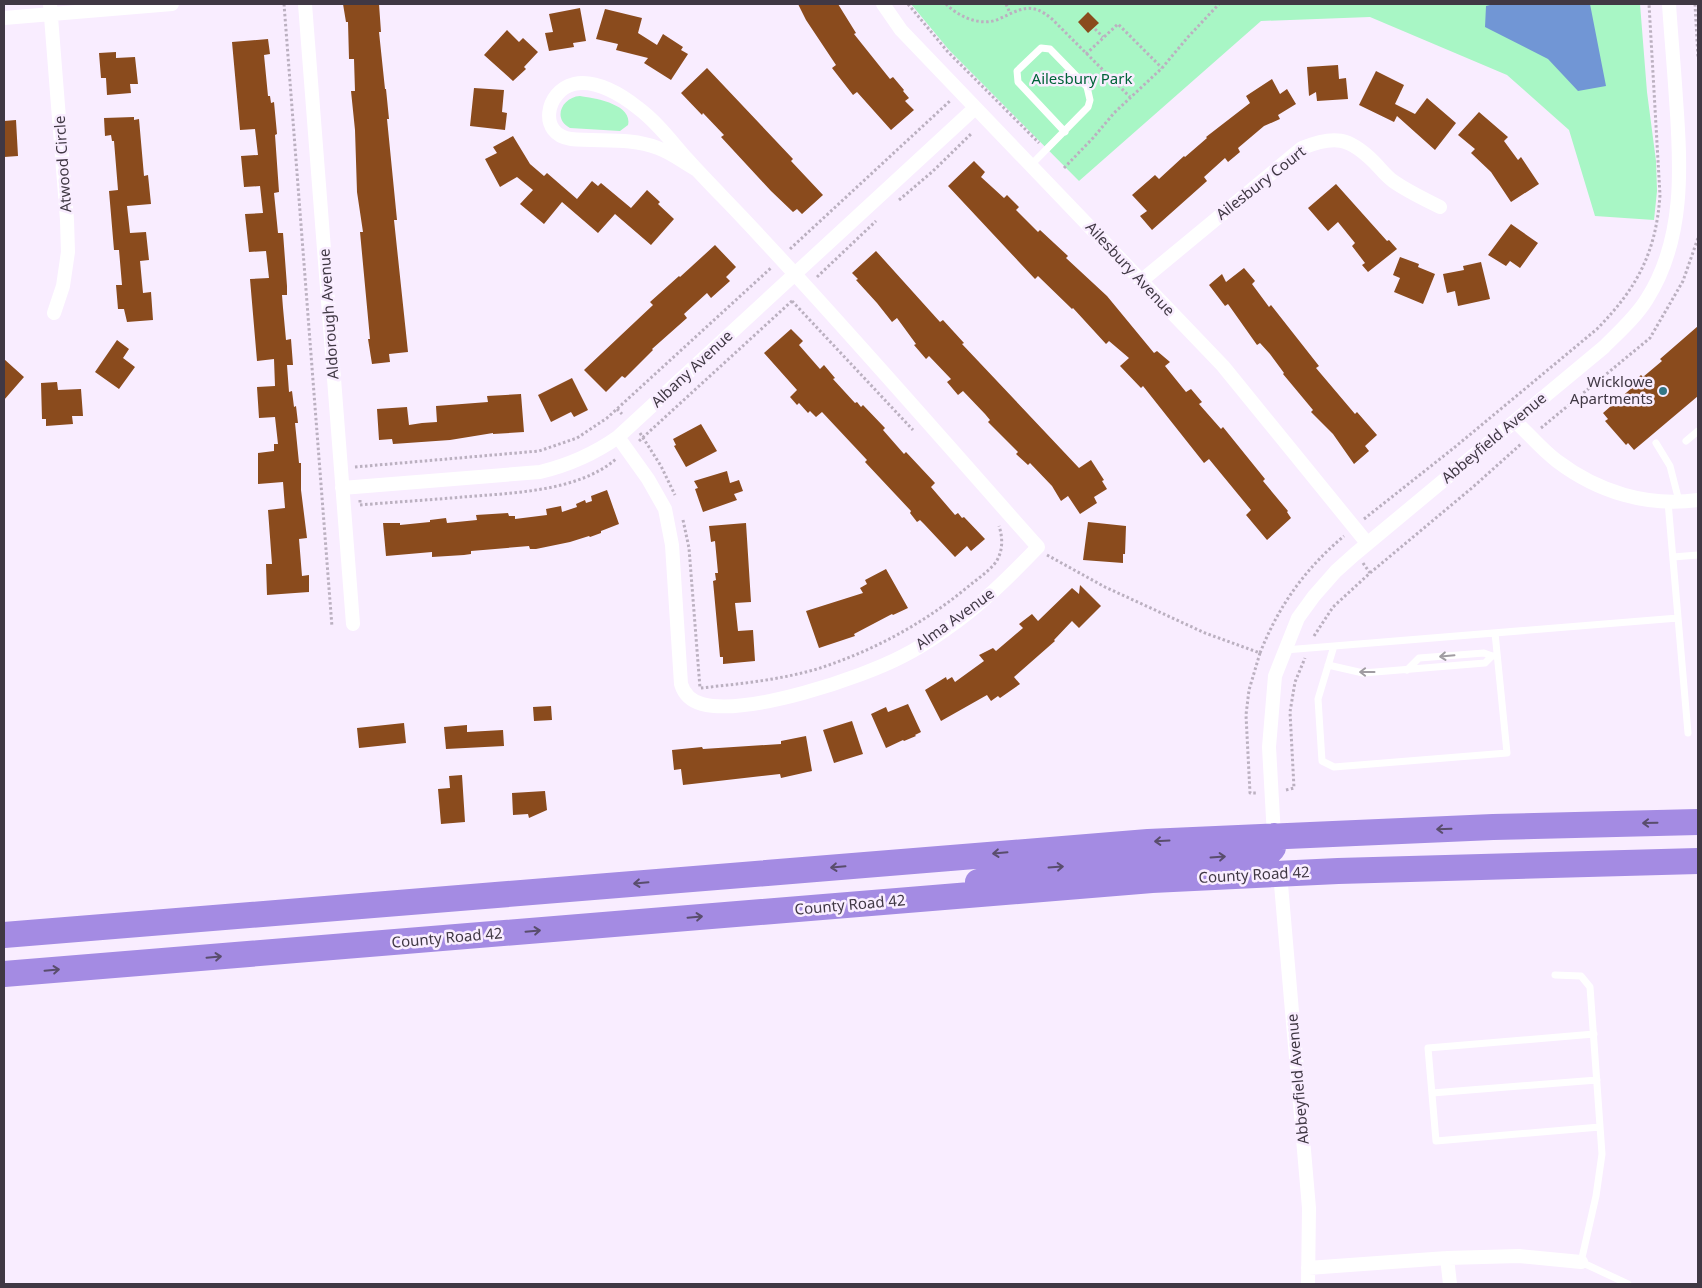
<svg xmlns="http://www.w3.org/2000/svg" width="1702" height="1288" font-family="'Noto Sans',sans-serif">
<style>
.green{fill:#a8f6c5}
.water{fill:#7196d5}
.building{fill:#8a4b1d}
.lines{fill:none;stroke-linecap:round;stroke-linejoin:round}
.path{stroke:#bbb0c0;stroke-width:3;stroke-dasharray:2.5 2.5;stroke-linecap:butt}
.lane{stroke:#fff;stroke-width:7}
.street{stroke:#fff;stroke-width:14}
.highway{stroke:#a48be3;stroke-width:26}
.oneway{stroke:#a09ca2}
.oneway2{stroke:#594d6c}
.poi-dot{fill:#327786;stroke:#f9edff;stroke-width:2}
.labels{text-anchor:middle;stroke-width:5;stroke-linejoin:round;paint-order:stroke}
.park-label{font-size:15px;fill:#006339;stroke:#f9edff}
.street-label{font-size:15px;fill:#403844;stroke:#f9edff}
.poi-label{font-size:15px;fill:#403844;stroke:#f9edff;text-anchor:end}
</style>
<rect width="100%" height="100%" fill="#f9edff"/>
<path class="green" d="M911,4H1640L1647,92L1656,161L1657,191L1654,220L1595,216L1569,130L1507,75L1370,17L1261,21L1079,181L949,50Z
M580,96C594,98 633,104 628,125L620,131L570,128C552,119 562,97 580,96Z"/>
<path class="water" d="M1494,4H1590L1606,86L1578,91L1548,59L1485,27L1486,6Z"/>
<path class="building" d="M343,4H379L381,32H379L385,89H386L389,119H387L397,220H394L408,352L389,354L390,362L372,364L368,339H370L360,232H363L357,192L355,130L351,91H355L354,59H349L348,22H346Z
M798,4H838L856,33L854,34L890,79L893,77L904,90L903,91L909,98L905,101L914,110L891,130L857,92L853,95L832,68L836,65L806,20Z
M580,8L586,41L573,43L574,47L549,51L545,33L553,32L549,14Z
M605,9L642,18L638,33L657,45L663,34L683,47L681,50L688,54L671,80L644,63L648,58L616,50L618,44L596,39Z
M1088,12L1099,23L1088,33L1078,22Z
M507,30L519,42L523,38L538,52L524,67L526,69L513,81L484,55Z
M268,39L270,54L264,55L268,96H270L271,103L274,102L277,134L275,135L279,192L274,193L278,233H283L287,286V295H282L283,308L286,340L291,339L293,365H287L289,392L292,391L294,407L296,406L298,423H295L299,463H301V490L307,538L299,539L302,576L309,575V592L267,595L266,564H272L268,510L285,508L283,482L258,484V453L274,451V444H278L275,417L259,418L257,387L275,386L274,359L257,361L250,279L269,278L266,251L249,252L245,214L263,213L260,186L244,187L241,156L258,155L255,129L240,130L232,42Z
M116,52V58L135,57L138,84H130L131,93L107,95L106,78H101L99,53Z
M1338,65L1339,79L1346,78L1348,99L1317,101L1316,92L1309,96L1307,67Z
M707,68L793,159L791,161L823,195L802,214L797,209L793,212L771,191L721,137L724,135L703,113L702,115L681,93Z
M1376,71L1404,85L1395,104L1415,114L1427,98L1456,123L1435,150L1397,116L1394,122L1359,105Z
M1272,79L1280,94L1287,89L1296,104L1278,115L1280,119L1264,126L1238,148L1240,152L1228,162L1225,158L1204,177L1207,181L1152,230L1140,216L1147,211L1132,195L1155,175L1159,179L1184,156L1185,157L1207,138L1206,137L1250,103L1246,96Z
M474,88L504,90L502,112L507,113L505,130L470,126Z
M1479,112L1508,137L1504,141L1518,160L1521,157L1539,184L1511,202L1491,172L1471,153L1475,149L1458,135Z
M134,117V120L139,119L144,176L148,175L151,204L127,206L130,233L146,232L149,260L140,261L143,293L151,292L153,320L127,322L124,309H118L116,285H122L119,250H114L109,191L118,190L114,141H112L111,135L105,136L104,118Z
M16,120L18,156L4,157V121Z
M513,136L530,164L544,176L547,173L577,199L592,181L598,186L601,183L631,208L647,190L660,202L658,204L674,219L651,245L615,214L598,233L562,202L544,224L520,204L533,190L517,177L500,187L485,159L497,153L493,147Z
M974,161L985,172L981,177L1004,198L1007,195L1019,207L1016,210L1038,232L1040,230L1068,256L1066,258L1107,296L1154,353L1157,351L1170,362L1165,366L1186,392L1191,389L1202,402L1199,404L1221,429L1223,427L1265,479L1263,481L1288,511L1287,512L1291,518L1267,540L1246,515L1251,510L1209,459L1204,463L1143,386L1141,388L1120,366L1129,358L1109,341L1106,344L1073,308L1072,309L1038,276L1035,279L948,186Z
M1336,184L1387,241L1389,240L1397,249L1368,272L1362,265L1365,263L1352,246L1355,243L1338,222L1328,231L1308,208Z
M1511,224L1538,243L1520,268L1510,261L1506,266L1488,255Z
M715,245L736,267L726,277L730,281L711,298L707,293L684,314L687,318L652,349L653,350L625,378L622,376L606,392L584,370L653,305L650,302L679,276L680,277Z
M876,251L940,322L943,320L964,343L962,344L1079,468L1091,460L1104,480L1102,481L1107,489L1094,497L1097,503L1080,514L1068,496L1061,501L1052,486L1030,463L1028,465L1016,454L1018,452L988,422L990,420L985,414L963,391L958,395L947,382L951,379L929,356L926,359L914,345L916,344L897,318L892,322L877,303L856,280L858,279L852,273Z
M1400,257L1419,264L1418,267L1435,274L1423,304L1394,292L1400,278L1393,275Z
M1481,262L1490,299L1458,306L1455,291L1447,293L1443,274L1464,270L1463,266Z
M1244,268L1255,281L1252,284L1269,307L1271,305L1319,366L1316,368L1355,414L1357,412L1377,435L1365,446L1369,451L1354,464L1333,434L1311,412L1313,410L1283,374L1284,373L1270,354L1260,343L1257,345L1228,304L1225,306L1209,285L1222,274L1226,282Z
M1698,326V396L1634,450L1628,443L1626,445L1605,421L1608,419L1603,413L1634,386L1632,383L1641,375L1643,377L1662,361L1660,359Z
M791,329L803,341L799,345L820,369L824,365L835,378L833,379L855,403L857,402L861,407L863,405L885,428L883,430L904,454L906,452L935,483L931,487L955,515L958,513L962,518L964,517L985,539L971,551L967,546L955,557L924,524L920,520L917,522L910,513L911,511L865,462L867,460L822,412L816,417L810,411L808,413L799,403L797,405L790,397L797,390L764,353Z
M117,340L129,349L123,358L135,367L119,389L95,372Z
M4,359L24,377L4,400Z
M572,378L588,410L574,417L571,412L551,422L538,395Z
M57,382L58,390L81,389L83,416H72L73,424L46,426V419H42L41,383Z
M521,394L524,432L493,434V433L450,440L393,444L392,439L379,440L377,409L407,407L409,425L422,423L437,422L436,406L488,402L487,396Z
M701,424L717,451L686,467L674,446L676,445L673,439Z
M727,471L730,483L739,480L743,491L734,494L737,500L703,512L695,489L698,488L694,481Z
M607,490L619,524L601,531V533L590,537L589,536L570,542L536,549H530L529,546L471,551V554L464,555L432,557V552L386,556L383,523H400V525L430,522V520L446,518L447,523L477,520L476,515L508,513L509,516H515V519L547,515L546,509L561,506L562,512L577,507L576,504L585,500L586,503L592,501L591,496Z
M1088,522L1126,526L1125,554H1123V563L1083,560Z
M746,523L751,602L735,603L738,631L753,630L755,661L723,664V657H720L713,581L716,580L715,573H718L715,541L711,542L709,526Z
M886,569L908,608L893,615L892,614L854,634L855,636L819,648L806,611L863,593L860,588L867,584L865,580Z
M1080,585L1101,606L1079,628L1072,621L1054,640L1055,641L1014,677L1020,684L1000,698L998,696L991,701L987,695L941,721L925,690L946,677L947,680L952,677L955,682L984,661L979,655L993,648L996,651L1023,628L1019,624L1032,614L1038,621L1072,588L1079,594Z
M908,704L921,732L915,735L916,736L904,741L903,740L886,748L871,714L886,707L888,712Z
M551,706L552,720L534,721L533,707Z
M852,721L863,754L834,763L823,730Z
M404,723L406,743L359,748L357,728Z
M467,725V732L503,730L504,746L446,749L444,727Z
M806,736L812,771L781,778L780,774L683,785L681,769L674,770L672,750L702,747L703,749L781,744V741Z
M462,775L465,822L441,824L438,789L450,788L449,776Z
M545,791L547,810L529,818L528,814L513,815L512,793Z"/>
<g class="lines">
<path class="path" d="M284,4L332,627
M908,4L948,52L1039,143
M946,4C959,17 981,27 999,19C1021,9 1031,1 1052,19L1130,97
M1006,4L1010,13
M1695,4L1698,58
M1095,29L1103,37
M1086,54L1118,24L1162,68
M1064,168L1093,138L1114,113L1162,68L1188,37L1219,4
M899,200L932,172L972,133
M790,249L951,100
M817,277L876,221
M792,301L913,430
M617,409L622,414
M1541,428L1650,338L1683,281L1698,238
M640,433L661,466L675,495
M639,441L793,300
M355,467L539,451L577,438L607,418L772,267
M360,500V505C395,502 429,500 463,497C510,493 578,492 616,459
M1364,519L1455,447L1597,329C1637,288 1656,253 1660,195L1649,4
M683,520L689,548L700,688C739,684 779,680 817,669C873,651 925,623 970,585C979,578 989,571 996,562C1003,551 1003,538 999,526
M1047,555L1105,587L1205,633L1260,653L1249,690L1246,715L1250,793H1257
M1363,563L1370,573
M1314,636L1333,607L1370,573L1473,487L1521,444
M1260,653C1279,605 1305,569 1344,536
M1286,790L1294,788L1290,712L1295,682L1305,658"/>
<path class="lane" d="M1031,165L1088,107L1090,100L1087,87L1050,49L1041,48L1017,71L1018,82L1065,132
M1686,441L1698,431
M1656,443L1670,466L1679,501
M1668,502L1688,733
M1673,557L1698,555
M1334,646L1318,699L1322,761L1334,767L1507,753L1495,633
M1285,650L1678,618
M1328,665L1363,673L1485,663L1492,656
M1407,670L1419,658L1484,653L1492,656H1496
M1555,975L1581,976L1590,987L1602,1154L1596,1196L1581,1262L1628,1284
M1594,1034L1428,1048L1436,1141L1600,1127
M1432,1093L1597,1080"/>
<path class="street" d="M50,4L67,220L68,252L63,286L54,313
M305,4L353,624
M883,4L901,30L1223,366L1367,543
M4,18L172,4
M1141,281L1302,148C1334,135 1349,137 1374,162C1380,168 1386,176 1393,181C1407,191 1424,199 1440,207
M1515,421C1529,434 1542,450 1557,461C1598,492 1647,507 1698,500
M618,437L648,479L665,509L672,545L681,684C684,694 691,701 702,704C748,716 861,678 903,656C917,649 931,640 945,630C979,607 1009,577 1038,547C939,436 843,324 741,216C723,197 704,178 687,159C671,141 657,122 638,108C622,95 596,79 574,84C545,91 538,135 571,139C601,142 630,137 658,148C672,153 684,163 697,170
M342,488L540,472C569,465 594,454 618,437L975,108
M1274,836L1269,747L1275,676L1298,618L1314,596L1336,571L1355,554L1604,347C1619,332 1636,317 1647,299C1685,239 1681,167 1676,99C1674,67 1671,35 1669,4
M1280,873L1309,1208L1308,1284
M1447,1258L1450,1284
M1308,1268L1447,1258L1519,1256L1581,1262"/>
<path class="highway" d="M978,882L1027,869L1249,855L1268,853L1273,848L1274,836
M4,935L1148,842L1493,827L1698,822
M4,974L1152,880L1338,871L1698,861"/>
</g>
<defs><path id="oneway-shaft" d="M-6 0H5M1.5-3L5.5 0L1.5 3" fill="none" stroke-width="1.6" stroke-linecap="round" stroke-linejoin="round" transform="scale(1.25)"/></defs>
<g class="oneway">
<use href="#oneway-shaft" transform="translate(1447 656) rotate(175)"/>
<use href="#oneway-shaft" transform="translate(1367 672) rotate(-180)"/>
</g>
<g class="oneway2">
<use href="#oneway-shaft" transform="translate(1650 823) rotate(179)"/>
<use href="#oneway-shaft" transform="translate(1444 829) rotate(178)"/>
<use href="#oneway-shaft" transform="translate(1162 841) rotate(177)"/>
<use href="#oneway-shaft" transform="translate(1000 853) rotate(175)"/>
<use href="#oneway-shaft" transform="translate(1218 857) rotate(-4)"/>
<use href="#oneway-shaft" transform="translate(838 867) rotate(175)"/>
<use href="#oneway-shaft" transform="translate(1056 867) rotate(-4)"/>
<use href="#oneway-shaft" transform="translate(641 883) rotate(175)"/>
<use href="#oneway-shaft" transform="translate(695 917) rotate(-5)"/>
<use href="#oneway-shaft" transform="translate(533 931) rotate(-5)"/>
<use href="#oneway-shaft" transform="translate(214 957) rotate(-5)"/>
<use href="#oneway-shaft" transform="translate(52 970) rotate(-5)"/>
</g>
<circle class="poi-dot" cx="1663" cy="391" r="5"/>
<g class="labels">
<g class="park-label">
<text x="1082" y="84">Ailesbury Park</text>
</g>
<g class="street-label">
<text transform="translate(63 164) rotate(-94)" y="5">Atwood Circle</text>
<text transform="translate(1261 183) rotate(-38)" y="5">Ailesbury Court</text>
<text transform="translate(1130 269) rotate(47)" y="5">Ailesbury Avenue</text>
<text transform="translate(329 314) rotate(-94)" y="5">Aldorough Avenue</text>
<text transform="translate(692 369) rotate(-43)" y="5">Albany Avenue</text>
<text transform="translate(1494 438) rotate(-40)" y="5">Abbeyfield Avenue</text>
<text transform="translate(955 619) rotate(-36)" y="5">Alma Avenue</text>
<text transform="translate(1254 875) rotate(-3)" y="5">County Road 42</text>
<text transform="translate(850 905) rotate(-5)" y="5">County Road 42</text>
<text transform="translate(447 938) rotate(-5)" y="5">County Road 42</text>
<text transform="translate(1298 1079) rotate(-95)" y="5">Abbeyfield Avenue</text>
</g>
<g class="poi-label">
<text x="1653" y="387">Wicklowe<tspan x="1653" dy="17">Apartments</tspan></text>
</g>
</g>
<rect width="1702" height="1288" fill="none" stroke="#403844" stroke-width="10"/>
</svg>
